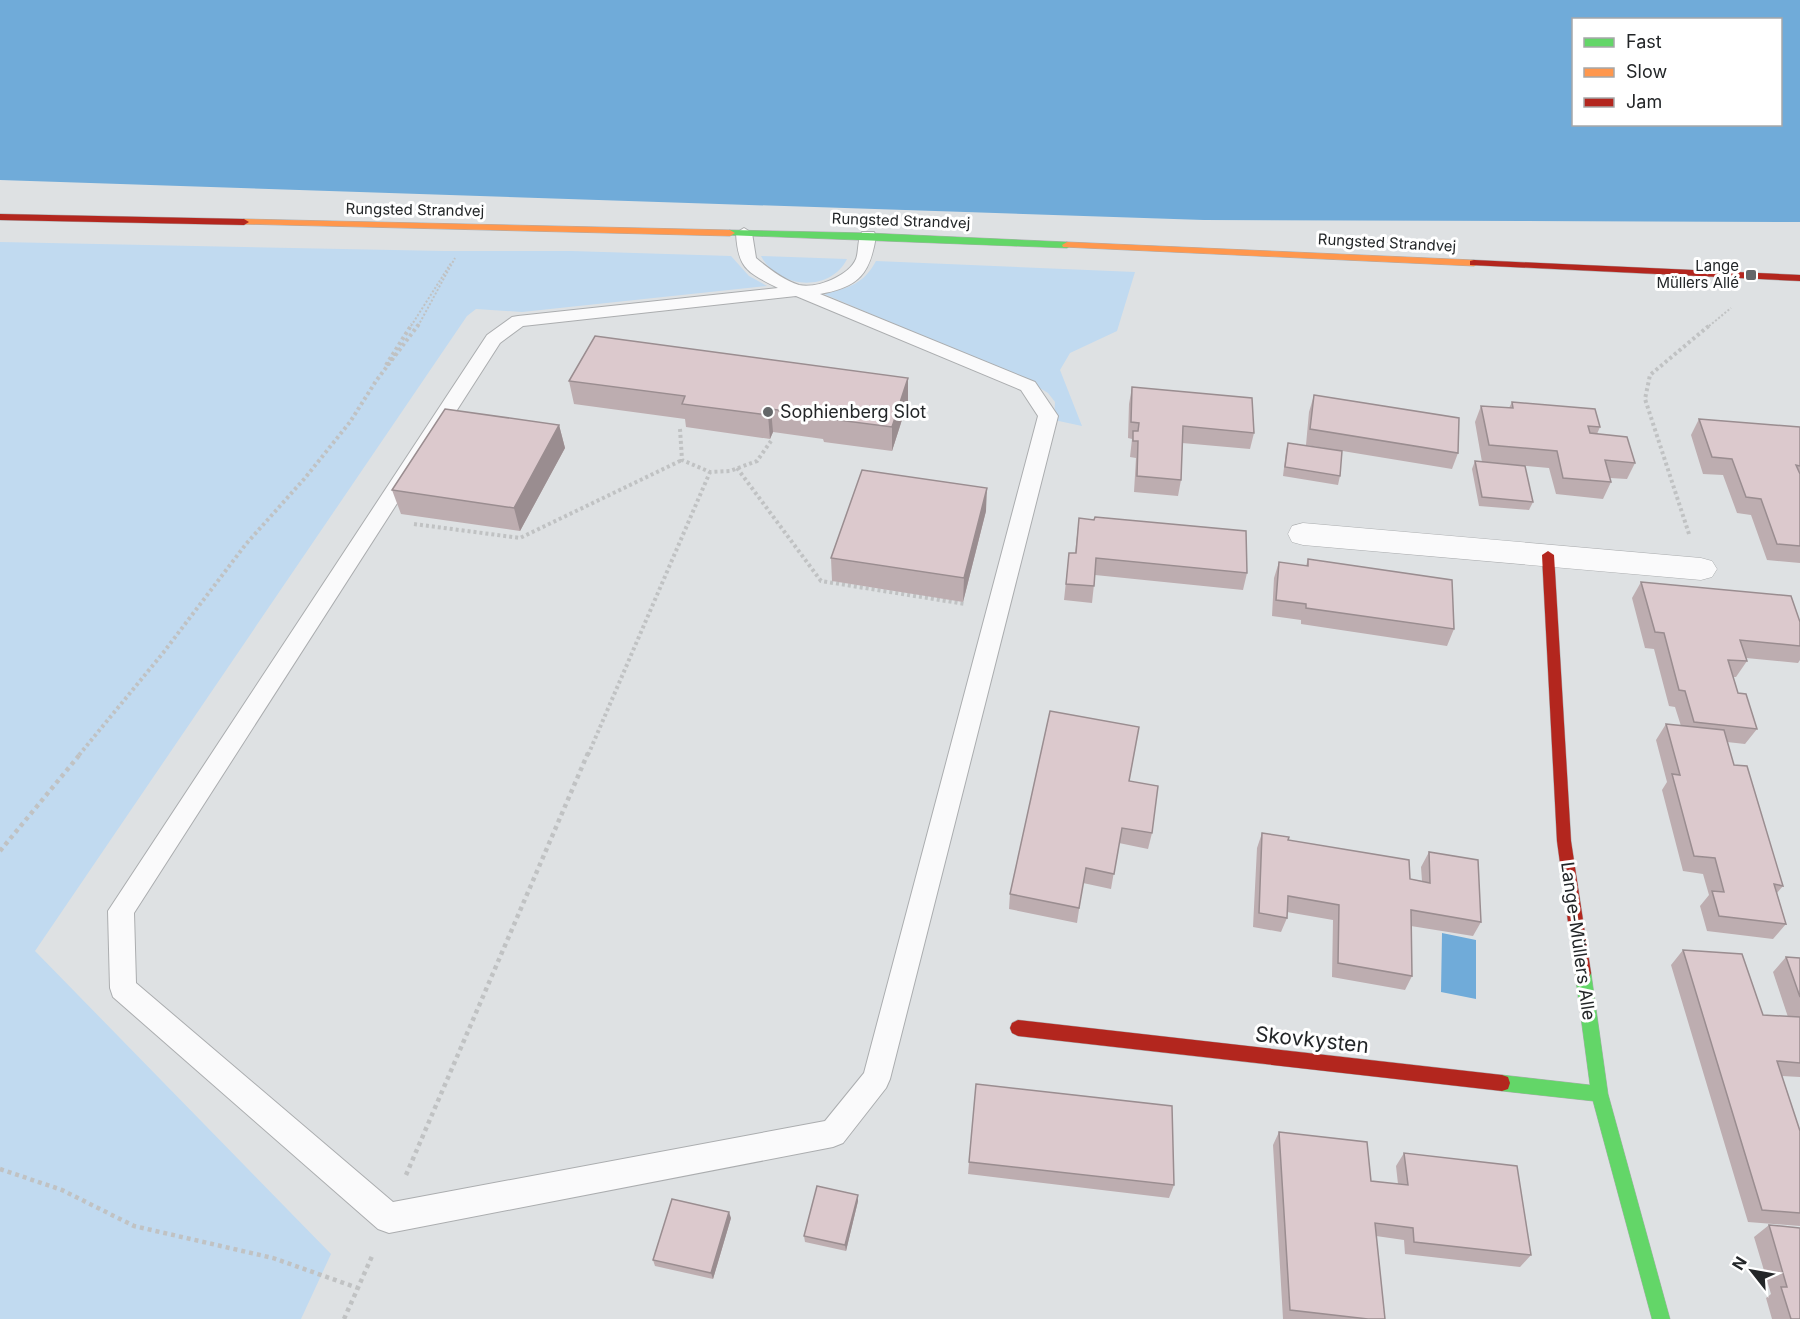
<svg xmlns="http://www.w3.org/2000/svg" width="1800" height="1319" font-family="Inter,sans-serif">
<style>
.green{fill:#c1daf0}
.water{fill:#70abd9;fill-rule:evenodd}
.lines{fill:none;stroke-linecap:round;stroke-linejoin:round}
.lane-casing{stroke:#abadaf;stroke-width:2}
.street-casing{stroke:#abadaf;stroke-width:1}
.fast-casing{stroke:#abadaf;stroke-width:1}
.slow-casing{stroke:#abadaf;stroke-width:1}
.jam-casing{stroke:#abadaf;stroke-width:1}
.path-far2{stroke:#c0c2c3;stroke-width:2;stroke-dasharray:2 2;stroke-linecap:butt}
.path-far1{stroke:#c0c2c3;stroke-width:4;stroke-dasharray:3 3;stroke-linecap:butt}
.path{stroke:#c0c2c3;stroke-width:4.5;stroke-dasharray:4 4;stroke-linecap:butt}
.lane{fill:#fafafb;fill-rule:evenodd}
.street{fill:#fafafb;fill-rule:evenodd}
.fast{fill:#63d668;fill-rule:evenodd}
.slow{fill:#ff974d;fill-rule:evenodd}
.jam{fill:#b3261e;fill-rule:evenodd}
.wall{fill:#bdadb0}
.shaded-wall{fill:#9a8d90}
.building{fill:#dcc9cd;stroke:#9a8d90;stroke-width:1.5}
.poi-dot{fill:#646769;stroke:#fff;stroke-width:2}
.labels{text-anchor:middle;stroke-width:6;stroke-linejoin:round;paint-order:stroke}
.far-street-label{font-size:15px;fill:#232628;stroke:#fff}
.far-poi-label{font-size:15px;fill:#232628;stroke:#fff;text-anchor:end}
.poi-label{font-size:18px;fill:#232628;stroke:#fff;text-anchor:start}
.street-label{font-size:18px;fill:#232628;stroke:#fff}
.near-street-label{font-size:21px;fill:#232628;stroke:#fff}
</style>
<rect width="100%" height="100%" fill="#dee1e3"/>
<path class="green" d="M0,242L444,251H571L731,256L749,276L767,286L522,312L476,309L467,316L35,951L331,1254L301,1319H0Z
M761,256L847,259C830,293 778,289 761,256Z
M876,261L1135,272L1117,331L1070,353L1060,370L1082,426L1054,420L1055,402L1048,393L1030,382L824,294C848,288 864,284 876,261Z"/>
<path class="water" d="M0,0H1800V222L1204,220L0,180ZM1574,20H1780V124H1574Z
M1442,933L1476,940V999L1441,992Z"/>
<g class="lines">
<defs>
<path id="lane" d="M744,228L752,233L756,258C768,268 783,280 799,285C816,289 849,276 856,259C859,251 857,241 862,232H874L876,236C870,274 859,287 820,294L1035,382L1058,416L890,1079L886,1088L843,1143L833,1147L389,1233L378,1229L113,997L110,988L108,911L487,335L512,317L518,316L778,288C747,272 738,269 736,233ZM796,296L1021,390L1038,416L864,1073L825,1121L393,1202L136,983L134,913L500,343L523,326Z"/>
<path id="street" d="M1303,523L1701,558L1712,561L1717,569L1712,577L1701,580L1303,545L1292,542L1288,534L1292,526Z"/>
<path id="fast" d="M730,230L868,233L1067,242L1072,245L1067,248L726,235L725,233Z
M1583,966L1589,968L1591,973L1608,1094L1670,1319H1652L1593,1101L1502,1091L1496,1089L1494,1083L1496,1077L1502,1075L1590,1085L1575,973L1577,968Z"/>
<path id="slow" d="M244,219L730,230L735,233L730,236L240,224L239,222Z
M1067,242L1474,260L1479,263L1474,266L1063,247L1062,245Z"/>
<path id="jam" d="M0,214L244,219L249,222L244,225L0,220Z
M1474,260L1800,275V281L1470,265V261Z
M1548,551L1554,555L1571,841L1591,973L1589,978L1583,980L1577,978L1575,973L1557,841L1542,555Z
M1018,1020L1502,1075L1508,1077L1510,1083L1508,1089L1502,1091L1018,1036L1012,1033L1010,1028L1012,1023Z"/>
</defs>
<use href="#lane" class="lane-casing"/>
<use href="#street" class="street-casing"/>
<use href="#fast" class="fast-casing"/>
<use href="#slow" class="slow-casing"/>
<use href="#jam" class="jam-casing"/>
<path class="path-far2" d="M411,326L451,263
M418,326L455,258
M1709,326L1731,308"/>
<path class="path-far1" d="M386,365L412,324
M680,429L682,460L710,472L730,471L757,461L771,441
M737,468L821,581L965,604
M414,524L520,538L682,460
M1689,534L1645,399L1650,375L1711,324
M79,755L163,653L246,544L305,478L350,422L376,381L419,324
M588,755L710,472"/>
<path class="path" d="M0,851L81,753
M0,1169L62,1190L134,1226L273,1258L358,1288
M406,1175L588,753
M344,1319L373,1254"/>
<use href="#lane" class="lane"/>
<use href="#street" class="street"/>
<use href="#fast" class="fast"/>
<use href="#slow" class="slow"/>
<use href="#jam" class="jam"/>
</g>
<path class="wall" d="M569,381L908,401L892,451L824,442L823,439L773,432L770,439L686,427L685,419L574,404Z
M1132,387L1254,433L1250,449L1182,443L1181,480L1178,496L1134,492L1136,458L1130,457L1132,439L1128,438L1129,404Z
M1314,395L1458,453L1452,469L1306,445L1309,412Z
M1512,402L1600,427L1597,434L1635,463L1627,479L1610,478L1611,482L1603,499L1556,494L1549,468L1482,462L1475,422L1481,406L1509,408Z
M1699,419L1800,427V563L1767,560L1751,515L1737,513L1723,475L1703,474L1691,435Z
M559,425L565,448L520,531L401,514L392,490Z
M1288,443L1340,476L1338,485L1283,476L1286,451Z
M1475,461L1533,502L1529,510L1479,506L1472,469Z
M986,511L963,602L832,581L831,558Z
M1079,518L1247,573L1243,590L1095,575L1092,603L1064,600L1069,553H1075Z
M1308,559L1454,629L1447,646L1301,624V620L1272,616L1274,578L1279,562L1306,566Z
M1641,582L1800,622V660L1798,663L1746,658L1747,661L1736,677H1733L1738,693L1757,729L1745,744L1727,742L1734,765L1783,886L1777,893L1786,924L1773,939L1707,931L1700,906L1709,895L1703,874L1683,871L1662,790L1667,782L1656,740L1666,724L1681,726L1675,707L1669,706L1654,649L1645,648L1632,598Z
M1129,781L1152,833L1148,849L1119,843L1111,889L1083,883L1077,923L1009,909L1010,894Z
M1262,833L1410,879L1422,881L1421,867L1429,852L1481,922L1473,936L1411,926L1412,976L1405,990L1332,977L1333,920L1287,912V918L1281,932L1253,927L1257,848Z
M1683,950L1763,1015L1788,1017L1773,972L1786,957L1800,958V1077L1782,1076L1800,1131V1226L1748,1222L1671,965Z
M976,1084L1174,1185L1169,1198L968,1174Z
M1279,1132L1371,1181L1398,1184L1396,1166L1404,1153L1531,1255L1520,1267L1405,1254L1404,1240L1376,1236L1385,1319H1283L1273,1145Z
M858,1195V1201L846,1251L805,1242L804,1236Z
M731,1218L713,1279L655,1266L653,1260Z
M1769,1225L1800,1319H1772L1766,1298L1771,1294L1754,1237Z"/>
<path class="shaded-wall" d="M908,378V401L892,451V427Z
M771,409L773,432L770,439L768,415Z
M559,425L565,448L520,531L514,508Z
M987,488L986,511L963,602L964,578Z
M858,1195V1201L846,1251L845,1245Z
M729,1212L731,1218L713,1279L711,1273Z"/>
<path class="building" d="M595,336L908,378L892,427L822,418L823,416L771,409L768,415L682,404L685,396L569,381Z
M1132,387L1252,398L1254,433L1183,426L1181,480L1137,476L1138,441H1133V431H1138L1139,423L1131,422Z
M1314,395L1459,418L1458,453L1310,429Z
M1512,402L1595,409L1600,427L1588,426L1590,433L1627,437L1635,463L1605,460L1611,482L1563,478L1557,451L1489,445L1481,406L1513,408Z
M445,409L559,425L514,508L392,490Z
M1699,419L1800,427V466L1796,465L1800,474V546L1777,544L1761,499L1746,497L1732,459L1712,457Z
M1288,443L1342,451L1340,476L1285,467Z
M1475,461L1525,466L1533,502L1482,497Z
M862,470L987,488L964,578L831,558Z
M1095,517L1246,531L1247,573L1096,558L1094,586L1066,584L1069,553H1076L1079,518L1094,520Z
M1308,559L1452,580L1454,629L1306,608V604L1276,600L1279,562L1308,566Z
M1641,582L1791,596L1800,622V646L1740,640L1747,661L1728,660L1738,693L1746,694L1757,729L1694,722L1685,691L1679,690L1664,633L1655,632Z
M1050,711L1139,727L1129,781L1158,786L1152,833L1122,828L1114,874L1086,868L1079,908L1010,894Z
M1666,724L1724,730L1734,765L1747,766L1783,886L1774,884L1786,924L1719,916L1712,891L1724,892L1715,858L1694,856L1672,774L1680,775Z
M1262,833L1289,837L1288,840L1409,860L1410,879L1430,883L1429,852L1478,860L1481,922L1411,910L1412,976L1338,963L1339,905L1288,896L1287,918L1259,913Z
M1683,950L1742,954L1763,1015L1800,1017V1063L1777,1061L1800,1131V1213L1762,1210Z
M1786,957L1800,958V997Z
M976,1084L1172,1106L1174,1185L969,1162Z
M1279,1132L1367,1142L1371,1181L1408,1185L1404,1153L1517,1166L1531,1255L1414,1242L1413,1228L1375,1223L1385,1319H1368L1290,1310Z
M817,1186L858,1195L845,1245L804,1236Z
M672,1199L729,1212L711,1273L653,1260Z
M1769,1225L1800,1228V1319H1791L1781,1287H1787Z"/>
<g class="poi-dot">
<rect x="1745" y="269" width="12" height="12" rx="3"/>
<circle cx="768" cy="412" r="6"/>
</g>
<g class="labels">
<g class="far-street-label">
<text transform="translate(415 210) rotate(1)" y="5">Rungsted Strandvej</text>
<text transform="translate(901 221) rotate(2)" y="5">Rungsted Strandvej</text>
<text transform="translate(1387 243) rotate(3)" y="5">Rungsted Strandvej</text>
</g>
<g class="far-poi-label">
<text x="1739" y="271">Lange<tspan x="1739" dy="17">Müllers Allé</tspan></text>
</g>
<g class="poi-label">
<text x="780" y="418">Sophienberg Slot</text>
</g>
<g class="street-label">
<text transform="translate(1578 941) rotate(82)" y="6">Lange-Müllers Alle</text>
</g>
<g class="near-street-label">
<text transform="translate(1312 1040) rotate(6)" y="7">Skovkysten</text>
</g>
</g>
<rect x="1572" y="18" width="210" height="108" fill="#ffffff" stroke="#a7a8a9" stroke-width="1.5"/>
<rect x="1584" y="38" width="30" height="9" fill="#63d668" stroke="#a7a8a9" stroke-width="1.5"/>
<text x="1626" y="48" font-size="18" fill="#232628">Fast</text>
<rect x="1584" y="68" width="30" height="9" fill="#ff974d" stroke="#a7a8a9" stroke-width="1.5"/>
<text x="1626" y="78" font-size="18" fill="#232628">Slow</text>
<rect x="1584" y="98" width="30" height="9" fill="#b3261e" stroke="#a7a8a9" stroke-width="1.5"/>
<text x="1626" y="108" font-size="18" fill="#232628">Jam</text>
<g transform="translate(1752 1271) rotate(301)" stroke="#ffffff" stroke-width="4.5" paint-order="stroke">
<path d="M0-4.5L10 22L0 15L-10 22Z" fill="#232628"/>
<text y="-9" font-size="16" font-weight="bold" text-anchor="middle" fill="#232628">N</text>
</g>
</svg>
